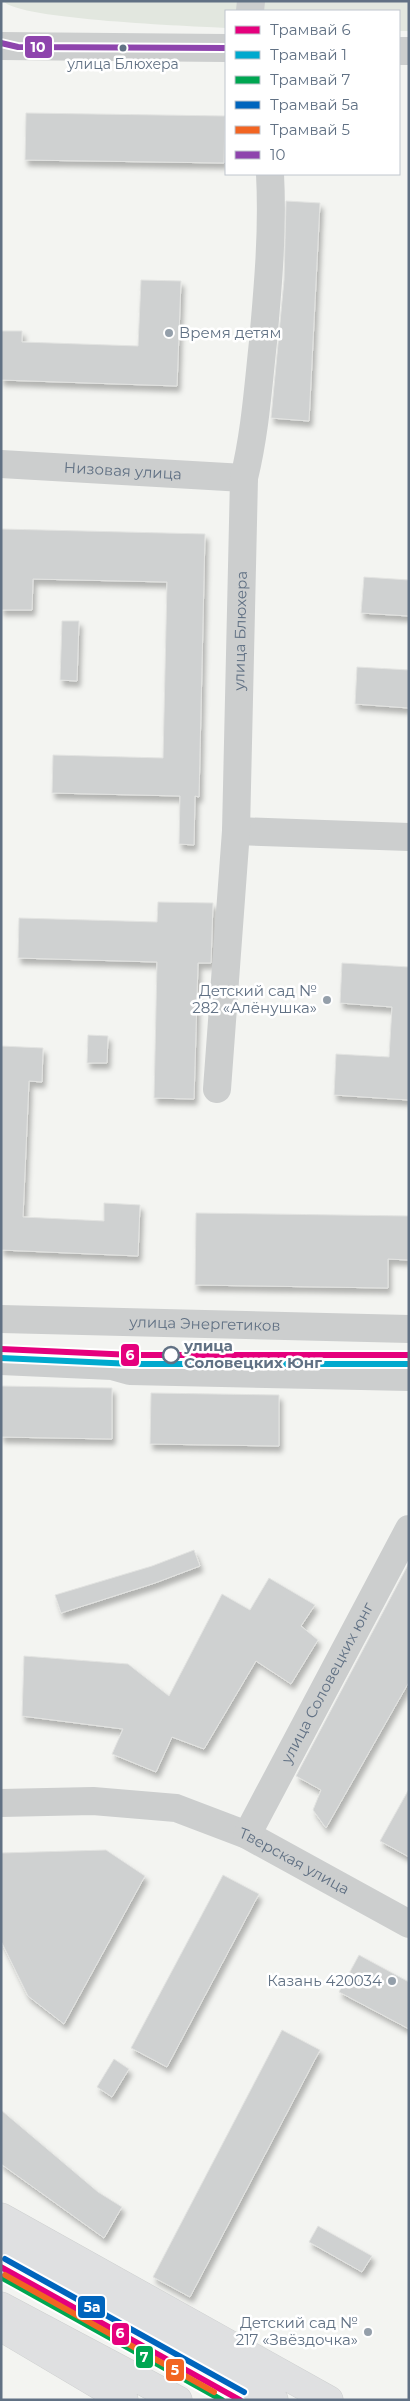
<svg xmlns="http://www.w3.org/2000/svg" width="410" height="2401" font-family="Montserrat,sans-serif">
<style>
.green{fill:#e2e7df}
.building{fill:#cfd1d1;stroke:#e2e3e1;filter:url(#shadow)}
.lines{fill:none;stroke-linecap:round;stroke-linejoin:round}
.major-casing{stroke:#ced0d0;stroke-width:29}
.minor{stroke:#cccece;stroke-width:28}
.major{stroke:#dfe0e1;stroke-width:28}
.bus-1-casing{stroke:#fff;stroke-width:10}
.bus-1{stroke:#8e44ad;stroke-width:6}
.tram-1-casing{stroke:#fff;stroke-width:10}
.tram-2-casing{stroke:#fff;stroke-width:10}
.tram-3-casing{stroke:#fff;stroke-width:10}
.tram-4-casing{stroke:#fff;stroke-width:10}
.tram-5-casing{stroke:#fff;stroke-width:10}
.tram-1{stroke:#e5007d;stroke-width:6}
.tram-2{stroke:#00a9ce;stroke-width:6}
.tram-3{stroke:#00a651;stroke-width:6}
.tram-4{stroke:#0065bd;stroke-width:6}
.tram-5{stroke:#f26522;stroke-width:6}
.bus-dot{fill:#617184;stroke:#fff;stroke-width:2}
.poi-dot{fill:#949faa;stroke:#fff;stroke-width:2}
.stop-dot{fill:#fff;stroke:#617184;stroke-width:2.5}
.labels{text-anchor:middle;stroke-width:5;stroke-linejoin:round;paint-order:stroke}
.bus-label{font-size:14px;fill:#617184;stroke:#fff}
.poi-label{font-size:15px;fill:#617184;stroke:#fff;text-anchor:end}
.street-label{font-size:15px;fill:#617184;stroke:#fff}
.stop-label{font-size:15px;font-weight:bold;fill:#617184;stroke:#fff;text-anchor:start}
.line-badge{stroke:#fff;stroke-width:2}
.badge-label{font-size:14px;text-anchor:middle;font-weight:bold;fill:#fff}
</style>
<defs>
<filter id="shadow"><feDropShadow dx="3" dy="5.5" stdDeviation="2.5" flood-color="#0004"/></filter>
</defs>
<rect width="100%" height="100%" fill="#f3f4f1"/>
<path class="green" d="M3,1H238V11H226V28C192,26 20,20 3,1Z
M260,1H409V31H399V11H259Z"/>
<path class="building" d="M26,113L225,116L224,163L25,160Z
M286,201L320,203L309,421L271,418L284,280Z
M141,280L181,281L177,386L1,380V331H22V342L138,346Z
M1,529L205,534L199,797L195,796L194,845L179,844L180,796L52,793L53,755L163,758L167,582L33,579L32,610H1Z
M364,577L409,580V616L361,613Z
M62,621H79L77,681L60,680Z
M357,667L409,670V708L355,704Z
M158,902L213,903L211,963H198L194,1099L154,1098L157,962L18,958L19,918L157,922Z
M342,963L409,967V1100L334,1095L336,1054L389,1057L392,1007L340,1003Z
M88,1035L108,1036L107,1063H87Z
M1,1046L43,1048L42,1082L29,1081L23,1217L104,1221V1203L140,1205L138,1256L1,1250Z
M196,1213L409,1216V1260L388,1259V1288L195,1285Z
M1,1386L112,1388V1439L1,1437Z
M151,1393L279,1395V1446L150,1444Z
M194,1550L200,1566L155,1583L61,1613L55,1595L152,1566Z
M409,1563V1682L326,1828L313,1810L321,1790L296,1776Z
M269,1578L315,1605L301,1626L318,1640L291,1684L256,1661L204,1749L172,1737L156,1772L112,1754L123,1729L22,1716L24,1656L128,1664L169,1696L222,1594L250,1610Z
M409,1789V1857L380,1841Z
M106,1850L145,1876L64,2024L28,1996L1,1941V1853Z
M223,1875L259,1894L167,2067L131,2048Z
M359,1955L409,1982V2029L339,1992Z
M282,2030L320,2050L190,2297L153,2277Z
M114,2059L129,2069L112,2097L97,2087Z
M1,2110L98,2192L122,2207L104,2238L1,2164Z
M318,2226L372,2256L362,2272L309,2242Z"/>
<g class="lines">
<defs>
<path id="major" d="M1,2217L329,2400
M1,2242L274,2400
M1,2306L178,2400
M1,2327L124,2400"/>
</defs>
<use href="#major" class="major-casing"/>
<g class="minor">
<path d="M250,11L251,1"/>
<path d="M1,46L226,48"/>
<path d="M399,51H409"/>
<path id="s1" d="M1,464L244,478"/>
<path d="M236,831L409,837"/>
<path id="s2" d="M217,1089L236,831L244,478C255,433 258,388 263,342C268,286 273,230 270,174"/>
<path id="s3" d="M1,1319L409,1329"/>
<path d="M1,1361L112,1366L130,1371L409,1377"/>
<path id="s4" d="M1,1803L93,1801L176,1808L247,1835L409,1924"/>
<path id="s5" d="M247,1835L409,1529"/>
</g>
<use href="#major" class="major"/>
<defs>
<path id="bus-1" d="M1,43L18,47L226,48"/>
</defs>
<use href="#bus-1" class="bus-1-casing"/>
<use href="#bus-1" class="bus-1"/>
<defs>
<path id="tram-1" d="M1,1349L133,1355H409
M1,2267L240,2400"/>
<path id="tram-2" d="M1,1358L133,1364H409"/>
<path id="tram-3" d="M1,2277L222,2400"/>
<path id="tram-4" d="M5,2259L244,2392"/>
<path id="tram-5" d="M5,2275L214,2392"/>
</defs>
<use href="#tram-1" class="tram-1-casing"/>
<use href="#tram-2" class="tram-2-casing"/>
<use href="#tram-3" class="tram-3-casing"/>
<use href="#tram-4" class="tram-4-casing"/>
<use href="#tram-5" class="tram-5-casing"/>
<use href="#tram-1" class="tram-1"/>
<use href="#tram-2" class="tram-2"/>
<use href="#tram-3" class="tram-3"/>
<use href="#tram-4" class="tram-4"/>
<use href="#tram-5" class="tram-5"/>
</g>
<circle class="bus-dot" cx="123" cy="48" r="4.5"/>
<g class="poi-dot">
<circle cx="169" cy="333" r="5"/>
<circle cx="327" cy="1000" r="5"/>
<circle cx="392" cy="1981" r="5"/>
<circle cx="368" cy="2332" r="5"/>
</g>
<circle class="stop-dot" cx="171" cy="1355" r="8"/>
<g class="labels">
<g class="bus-label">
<text x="123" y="69">улица Блюхера</text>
</g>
<g class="poi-label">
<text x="179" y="338" text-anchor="start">Время детям</text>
<text x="317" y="996">Детский сад №<tspan x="317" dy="17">282 «Алёнушка»</tspan></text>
<text x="382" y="1986">Казань 420034</text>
<text x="358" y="2328">Детский сад №<tspan x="358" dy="17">217 «Звёздочка»</tspan></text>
</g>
<g class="street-label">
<text dy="5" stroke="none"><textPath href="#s1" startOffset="122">Низовая улица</textPath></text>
<text dy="5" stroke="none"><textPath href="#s2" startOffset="459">улица Блюхера</textPath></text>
<text dy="5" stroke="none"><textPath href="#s3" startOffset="204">улица Энергетиков</textPath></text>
<text dy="5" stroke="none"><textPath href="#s5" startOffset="172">улица Соловецких юнг</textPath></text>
<text dy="5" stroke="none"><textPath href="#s4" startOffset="305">Тверская улица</textPath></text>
</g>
<g class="stop-label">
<text x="184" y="1351">улица<tspan x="184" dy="17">Соловецких Юнг</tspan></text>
</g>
</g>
<g class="line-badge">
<rect x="24" y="35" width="29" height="24" rx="5" fill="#8e44ad"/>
<rect x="120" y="1343" width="20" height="24" rx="5" fill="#e5007d"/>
<rect x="77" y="2295" width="29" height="24" rx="5" fill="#0065bd"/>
<rect x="111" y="2322" width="19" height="24" rx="5" fill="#e5007d"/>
<rect x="135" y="2345" width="19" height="24" rx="5" fill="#00a651"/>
<rect x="165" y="2358" width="20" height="24" rx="5" fill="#f26522"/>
</g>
<g class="badge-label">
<text x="38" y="52">10</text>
<text x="130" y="1360">6</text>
<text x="92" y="2312">5а</text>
<text x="120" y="2338">6</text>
<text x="144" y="2362">7</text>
<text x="175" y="2375">5</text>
</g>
<rect width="410" height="2401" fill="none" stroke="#617184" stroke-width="5"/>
<rect x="225" y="10" width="175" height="165" fill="#ffffff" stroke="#c0c6ce"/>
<rect x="235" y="26" width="25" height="8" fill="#e5007d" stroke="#c0c6ce"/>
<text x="270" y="35" font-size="15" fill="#617184">Трамвай 6</text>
<rect x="235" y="51" width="25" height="8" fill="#00a9ce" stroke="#c0c6ce"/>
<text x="270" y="60" font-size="15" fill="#617184">Трамвай 1</text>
<rect x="235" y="76" width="25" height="8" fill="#00a651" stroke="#c0c6ce"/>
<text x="270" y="85" font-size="15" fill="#617184">Трамвай 7</text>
<rect x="235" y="101" width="25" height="8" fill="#0065bd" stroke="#c0c6ce"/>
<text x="270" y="110" font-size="15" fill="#617184">Трамвай 5а</text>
<rect x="235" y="126" width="25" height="8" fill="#f26522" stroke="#c0c6ce"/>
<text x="270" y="135" font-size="15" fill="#617184">Трамвай 5</text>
<rect x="235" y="151" width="25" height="8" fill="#8e44ad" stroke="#c0c6ce"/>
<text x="270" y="160" font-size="15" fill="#617184">10</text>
</svg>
